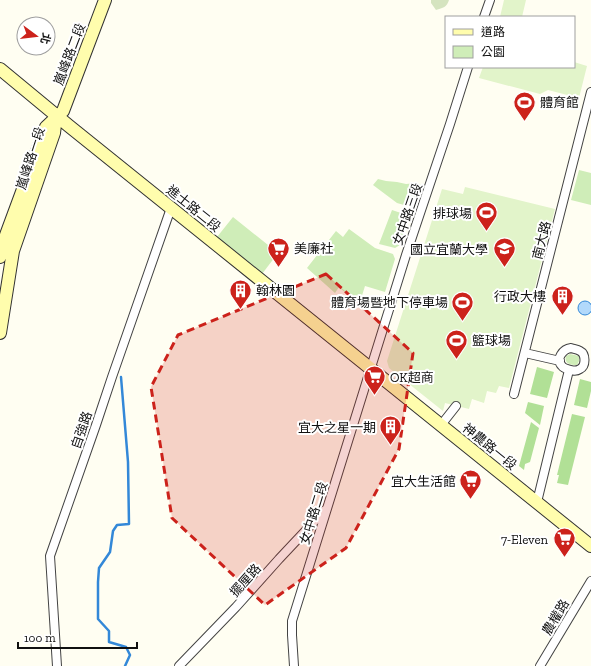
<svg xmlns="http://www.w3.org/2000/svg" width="591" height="666" font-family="'Zilla Slab','Noto Sans TC',serif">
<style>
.green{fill:#cfedb8}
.forest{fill:#b1e096}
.cemetery{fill:#d5e4c0}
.pitch{fill:#e2f4ca}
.water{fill:#b2d9fb;stroke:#3388d8}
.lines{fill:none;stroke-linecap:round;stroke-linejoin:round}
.stream{stroke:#3388d8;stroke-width:2.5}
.street-casing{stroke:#434343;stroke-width:10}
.secondary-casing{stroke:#323232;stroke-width:14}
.street{stroke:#fff;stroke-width:8}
.secondary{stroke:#fffdad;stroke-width:12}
.marked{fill:#cc221b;fill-opacity:0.2;stroke:#cc221b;stroke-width:3;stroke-dasharray:8 5;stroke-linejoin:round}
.labels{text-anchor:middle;stroke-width:4;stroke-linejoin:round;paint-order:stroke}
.street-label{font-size:13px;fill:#101010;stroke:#fff}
.poi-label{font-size:13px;fill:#101010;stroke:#fff;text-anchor:end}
</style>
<rect width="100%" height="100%" fill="#fffef2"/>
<path class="green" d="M579,170L591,173V205L571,200Z
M378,179L386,181L397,182L406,184L417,183L422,185L415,205L411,207L397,203L373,185Z
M392,210L407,215L409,219L400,245L395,248L379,244Z
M233,217L278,253L262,274L217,237Z
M349,229L375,248L393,254L395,259L385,292L365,286L359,305L339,287L335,293L307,268L336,231L343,237Z
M570,354L579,356V361L577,365C570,365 564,364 566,356Z"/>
<path class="forest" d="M537,367L554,372L547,398L530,394Z
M580,379L591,382V391L587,408L574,405Z
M528,402L544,406L540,425L525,413Z
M572,414L585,417L568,485L557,483L559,475H557Z
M531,422L539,428L530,462L525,464L524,470L519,466Z"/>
<path class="cemetery" d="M431,0H449C447,7 443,8 436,10L431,3Z"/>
<path class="pitch" d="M504,0H526L522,17H500Z
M574,62L587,66L579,98L548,90L540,94L479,78L483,67H574Z
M465,187L555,209L509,388L499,386L496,393L487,391L484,403L472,399L469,409L445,403L443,411L389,368L387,361L442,189L463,194Z"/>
<path class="water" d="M578 308a7 7 0 1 1 14 0a7 7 0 1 1-14 0Z"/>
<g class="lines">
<path class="stream" d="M121,377L128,462L129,524L117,525L113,531L110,552L99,568L98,582V619L109,631V642L126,647L130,655L125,666"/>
<defs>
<path id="street" d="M484,17L490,0
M571,348C573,349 577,349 580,351C586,354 586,366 580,369C577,371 574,371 571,370C568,369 564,369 562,366C555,359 563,349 571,348Z
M525,353L560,361
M514,394L591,92
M441,425L456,406
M537,502L569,370
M57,666L50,556L96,425L112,377L171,208
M179,666L236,607L279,559L325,510
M294,666L292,635V621L406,255L450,124L468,67
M540,666L591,581"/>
<path id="secondary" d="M0,69L69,126L171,208L591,546
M0,257L6,235L46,127L63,111L105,0
M0,333L13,251L54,133L56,116"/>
</defs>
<use href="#street" class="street-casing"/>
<use href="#secondary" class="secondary-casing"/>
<use href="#street" class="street"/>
<use href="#secondary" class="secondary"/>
</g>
<path class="marked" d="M326,274L413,353L399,449L346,548L265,605L172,518L151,387L178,335Z"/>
<defs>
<symbol id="stadium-pin" viewBox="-11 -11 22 30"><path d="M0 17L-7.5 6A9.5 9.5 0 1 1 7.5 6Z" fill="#cc221b" stroke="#fff"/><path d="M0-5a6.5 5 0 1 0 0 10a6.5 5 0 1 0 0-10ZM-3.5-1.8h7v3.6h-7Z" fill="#fff"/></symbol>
<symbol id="supermarket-pin" viewBox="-11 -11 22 30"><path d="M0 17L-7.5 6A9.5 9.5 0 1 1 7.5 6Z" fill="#cc221b" stroke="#fff"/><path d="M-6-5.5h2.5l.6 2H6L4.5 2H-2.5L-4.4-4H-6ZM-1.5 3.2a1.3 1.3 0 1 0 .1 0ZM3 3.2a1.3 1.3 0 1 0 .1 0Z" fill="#fff"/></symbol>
<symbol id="university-pin" viewBox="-11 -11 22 30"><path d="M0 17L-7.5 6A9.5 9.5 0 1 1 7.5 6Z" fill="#cc221b" stroke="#fff"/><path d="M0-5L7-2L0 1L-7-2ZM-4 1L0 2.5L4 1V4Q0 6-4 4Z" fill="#fff"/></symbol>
<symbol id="building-pin" viewBox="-11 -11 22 30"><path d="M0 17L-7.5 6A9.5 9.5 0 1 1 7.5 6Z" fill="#cc221b" stroke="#fff"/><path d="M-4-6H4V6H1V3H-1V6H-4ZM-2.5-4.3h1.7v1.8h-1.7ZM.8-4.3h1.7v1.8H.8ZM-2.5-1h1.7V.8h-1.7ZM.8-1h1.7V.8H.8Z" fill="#fff"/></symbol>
</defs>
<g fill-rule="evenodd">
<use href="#stadium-pin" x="512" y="90" width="25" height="34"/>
<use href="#stadium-pin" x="474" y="200" width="25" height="34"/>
<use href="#supermarket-pin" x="266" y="236" width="25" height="34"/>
<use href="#university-pin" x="492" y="236" width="25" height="34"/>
<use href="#building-pin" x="228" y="278" width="25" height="34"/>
<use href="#building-pin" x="550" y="284" width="25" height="34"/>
<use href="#stadium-pin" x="450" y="290" width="25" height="34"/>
<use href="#stadium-pin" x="444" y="328" width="25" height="34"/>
<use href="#supermarket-pin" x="362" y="364" width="25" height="34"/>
<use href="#building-pin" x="378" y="414" width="25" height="34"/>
<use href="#supermarket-pin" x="458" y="468" width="25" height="34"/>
<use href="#supermarket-pin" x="552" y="526" width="25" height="34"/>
</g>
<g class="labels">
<g class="street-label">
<text transform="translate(69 54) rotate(-69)" y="5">嵐峰路二段</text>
<text transform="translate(30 158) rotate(-72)" y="5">嵐峰路一段</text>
<text transform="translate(194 208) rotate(39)" y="5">進士路二段</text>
<text transform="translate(407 214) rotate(-71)" y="5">女中路三段</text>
<text transform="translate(541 240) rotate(-76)" y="5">南大路</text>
<text transform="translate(81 430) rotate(-71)" y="5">自強路</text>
<text transform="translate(490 446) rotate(39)" y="5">神農路一段</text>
<text transform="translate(313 513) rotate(-73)" y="5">女中路二段</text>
<text transform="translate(245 580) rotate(-48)" y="5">擺厘路</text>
<text transform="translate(555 617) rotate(-59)" y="5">農權路</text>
</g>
<g class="poi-label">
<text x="540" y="107" text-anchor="start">體育館</text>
<text x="472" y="218">排球場</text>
<text x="294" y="253" text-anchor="start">美廉社</text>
<text x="488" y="254">國立宜蘭大學</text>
<text x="256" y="295" text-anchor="start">翰林園</text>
<text x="546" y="301">行政大樓</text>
<text x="448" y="307">體育場暨地下停車場</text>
<text x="472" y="345" text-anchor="start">籃球場</text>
<text x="390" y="382" text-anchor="start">OK超商</text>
<text x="376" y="432">宜大之星一期</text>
<text x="456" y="486">宜大生活館</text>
<text x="548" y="544">7-Eleven</text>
</g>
</g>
<rect x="445" y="16" width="130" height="52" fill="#ffffff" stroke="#9f9f9f"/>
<rect x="453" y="29" width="20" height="6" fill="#fffdad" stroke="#9f9f9f"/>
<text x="481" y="36" font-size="12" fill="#101010">道路</text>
<rect x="453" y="46" width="20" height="12" fill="#cfedb8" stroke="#9f9f9f"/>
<text x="481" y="56" font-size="12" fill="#101010">公園</text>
<g transform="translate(36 36) rotate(105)"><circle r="19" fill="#ffffff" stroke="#9f9f9f"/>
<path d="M0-3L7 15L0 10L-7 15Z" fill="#cc221b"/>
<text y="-6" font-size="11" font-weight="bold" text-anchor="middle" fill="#101010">北</text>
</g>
<path d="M18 642v6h119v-6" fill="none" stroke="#101010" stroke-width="2"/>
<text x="24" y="642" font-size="12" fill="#101010" stroke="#ffffff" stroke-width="3" paint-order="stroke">100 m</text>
</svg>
